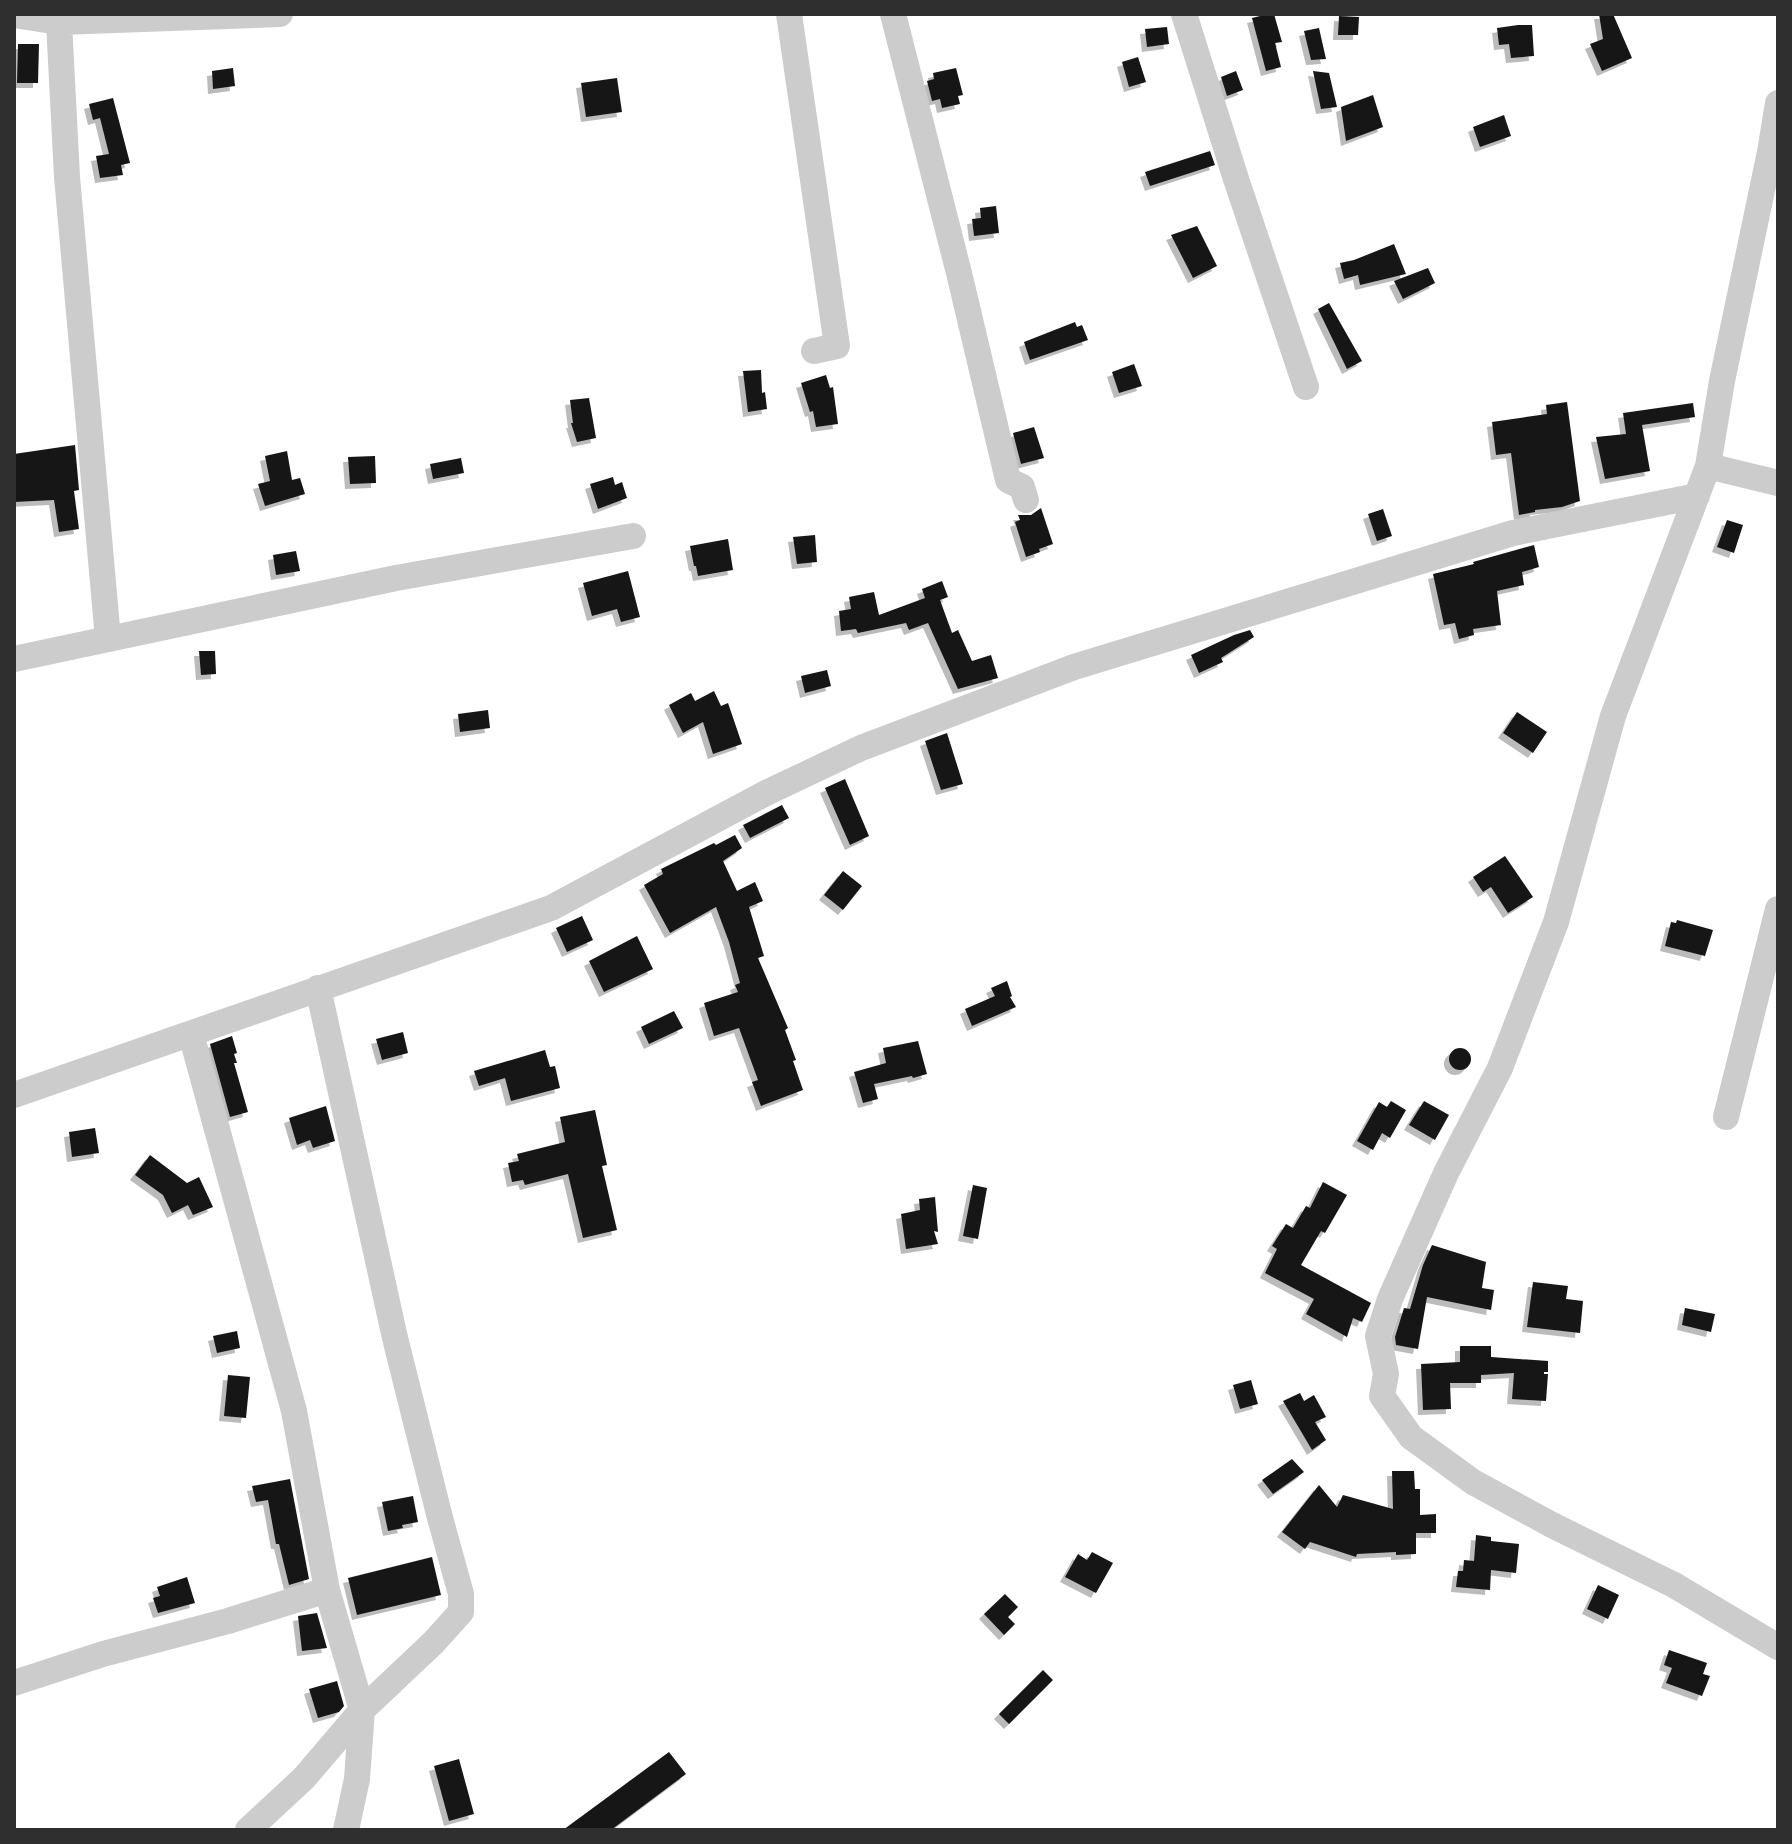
<svg xmlns="http://www.w3.org/2000/svg" width="1792" height="1844" font-family="'IBM Plex Sans',sans-serif">
<style>
.building{fill:#161616;filter:url(#shadow)}
.lines{fill:none;stroke-linecap:round;stroke-linejoin:round}
.minor{stroke:#ccc;stroke-width:26}
</style>
<defs>
<filter id="shadow"><feDropShadow dx="-5" dy="5" stdDeviation="0" flood-color="#0004"/></filter>
</defs>
<rect width="100%" height="100%" fill="#fff"/>
<path class="building" d="M1268,14H1274L1282,42L1275,43L1281,67L1266,71L1252,18Z
M1599,14H1613L1632,58L1602,71L1590,44L1603,39Z
M1339,16L1359,17L1358,35H1338Z
M1518,25H1532L1534,56L1511,58L1509,44L1499,45L1497,28Z
M1167,27L1169,44L1147,47L1145,29Z
M1319,28L1326,59L1311,60L1304,31Z
M18,44H39L38,83H17Z
M1138,57L1146,82L1129,87L1122,62Z
M233,68L235,86L213,89L212,71Z
M956,68L963,95L958,96L960,104L942,108L940,99L932,101L927,81L934,79L933,73Z
M1236,71L1243,90L1227,96L1221,77Z
M1313,71L1329,73L1337,107L1321,109Z
M617,78L622,112L586,117L581,83Z
M1373,95L1383,127L1346,141L1341,107Z
M113,98L130,163L121,165L123,175L100,178L96,156L109,154L100,118L93,120L89,104Z
M1504,115L1511,136L1480,147L1473,127Z
M1210,151L1215,165L1150,186L1145,172Z
M996,206L999,233L974,236L972,219L981,218L980,208Z
M1197,226L1217,266L1193,278L1171,235Z
M1394,244L1406,274L1360,285L1358,275L1344,279L1340,263L1354,260Z
M1428,268L1435,283L1403,299L1394,281Z
M1329,303L1362,361L1347,369L1318,309Z
M1075,322L1077,327L1082,325L1088,340L1030,360L1024,342Z
M1134,364L1142,386L1119,393L1112,372Z
M761,370L762,393L765,392L767,409L748,412L743,371Z
M826,375L830,388L833,387L838,424L816,427L813,411L810,412L801,383Z
M589,398L596,438L577,442L571,423H573L570,400Z
M1567,402L1580,501L1562,507L1535,510V512L1519,515L1511,453L1496,455L1492,422L1547,414L1546,405Z
M1693,403L1695,417L1642,425L1650,471L1605,479L1596,437L1626,434L1623,413Z
M1034,427L1044,458L1021,464L1013,433Z
M75,445L79,490L74,491L79,529L59,532L54,500L14,502V454Z
M287,451L292,480L300,478L305,494L265,506L258,484L270,481L265,456Z
M375,456L376,483L350,484L348,457Z
M461,458L464,473L433,479L430,464Z
M613,477L615,485L622,482L627,498L598,509L590,484Z
M1041,508L1053,544L1039,549L1040,552L1026,557L1015,522L1020,520L1018,515H1031Z
M1383,509L1392,536L1377,541L1368,514Z
M1727,520L1743,525L1734,553L1717,547Z
M815,535L817,562L797,564L793,537Z
M728,539L733,570L698,576L696,566H694L690,546Z
M1534,545L1539,567L1522,572L1524,585L1497,591L1501,625L1473,629L1474,635L1459,639L1455,623L1444,625L1433,574L1474,564L1473,562Z
M296,551L300,571L276,575L273,555Z
M628,571L640,617L621,622L617,609L592,616L583,583Z
M942,581L948,597L940,600L952,633L958,630L972,661L991,655L998,678L958,689L928,623L909,630L906,623L858,633L856,629L841,631L839,611L851,609L849,597L874,592L879,615L925,598L922,589Z
M1250,630L1254,637L1221,658L1223,662L1199,673L1191,655L1234,635Z
M199,651H215L216,674L201,675Z
M827,670L831,686L805,693L801,676Z
M714,691L721,706L728,703L742,744L713,754L703,722L683,733L669,705L691,693L695,701Z
M488,710L490,728L460,732L458,714Z
M1517,712L1547,732L1533,753L1503,733Z
M947,733L963,784L941,790L925,741Z
M845,779L869,836L850,845L825,788Z
M782,805L789,818L750,838L743,825Z
M735,835L742,848L723,861L737,891L755,882L763,901L749,907L764,956L758,958L788,1028L785,1030L796,1060L793,1061L803,1090L761,1106L752,1082L758,1080L739,1028L714,1036L704,1003L738,992L735,985L740,983L729,942L716,907L670,933L644,885L663,874L661,869L714,843L716,845Z
M1505,856L1533,897L1508,913L1491,887L1483,892L1473,877Z
M843,871L862,886L843,910L824,895Z
M582,916L593,940L567,952L556,928Z
M1677,920L1713,930L1705,956L1665,946L1671,922L1676,923Z
M637,936L653,969L604,992L589,961Z
M1007,981L1012,996L1010,997L1016,1007L972,1026L965,1009L995,996L991,988Z
M674,1011L683,1028L649,1044L641,1027Z
M403,1032L408,1053L382,1060L376,1039Z
M232,1036L237,1053L234,1054L237,1063H234L248,1112L230,1117L210,1044Z
M918,1041L927,1074L913,1078L912,1076L874,1084L878,1099L863,1103L854,1072L886,1063L883,1048Z
M1449 1059a11 11 0 1 1 22 0a11 11 0 1 1-22 0Z
M545,1050L550,1067L555,1066L560,1088L511,1101L505,1078L479,1086L474,1071Z
M1391,1101L1406,1110L1390,1138L1382,1133L1373,1150L1357,1141L1379,1102L1387,1107Z
M1424,1101L1449,1115L1435,1140L1409,1125Z
M326,1106L335,1141L313,1148L310,1140L297,1145L289,1118Z
M595,1110L607,1165L602,1166L617,1230L583,1238L568,1174L525,1185L523,1180L512,1182L508,1163L519,1161L517,1154L565,1142L560,1117Z
M95,1128L99,1153L72,1157L69,1132Z
M150,1155L187,1183L199,1177L213,1207L193,1215L188,1205L172,1213L163,1195L135,1175Z
M1323,1182L1347,1195L1325,1233L1321,1231L1301,1265L1371,1303L1362,1322L1353,1318L1347,1337L1306,1314L1314,1299L1265,1273L1277,1249L1272,1246L1286,1224L1293,1228L1306,1206L1310,1208Z
M973,1185L987,1188L978,1239L963,1236Z
M935,1197L938,1232L934,1231L938,1244L906,1249L901,1214L920,1210L919,1199Z
M1432,1245L1486,1262L1482,1288L1494,1290L1491,1310L1427,1297L1418,1349L1396,1345L1395,1337L1404,1308L1410,1309L1423,1265Z
M1533,1282L1568,1286L1566,1299L1583,1301L1580,1333L1527,1327Z
M1685,1308L1715,1314L1711,1332L1682,1325Z
M237,1331L240,1348L217,1353L213,1336Z
M1460,1346H1491V1357L1548,1361V1372H1544V1374H1548L1546,1401L1512,1399L1514,1373L1481,1375V1383H1450L1451,1409L1423,1410L1421,1364L1460,1362Z
M228,1375L250,1377L246,1418L224,1416Z
M1251,1380L1258,1404L1240,1409L1233,1385Z
M1300,1393L1304,1401L1314,1395L1326,1417L1315,1422L1326,1440L1312,1450L1283,1401Z
M1292,1459L1304,1472L1273,1494L1262,1480Z
M1392,1471H1414L1415,1489H1420V1515L1436,1514V1533H1416V1554L1396,1555V1552L1357,1554L1356,1557L1310,1542L1305,1549L1282,1532L1319,1485L1337,1507L1343,1495L1393,1509Z
M290,1479L309,1579L289,1585L279,1544H276L268,1500L256,1502L252,1486Z
M413,1496L418,1522L402,1525L403,1528L388,1531L382,1502Z
M1476,1535L1491,1537V1541L1519,1544L1516,1573L1491,1570L1490,1590L1456,1587L1458,1571H1463L1464,1560L1474,1561Z
M1092,1552L1113,1563L1096,1593L1065,1577L1078,1554L1087,1560Z
M432,1557L441,1595L357,1615L348,1578Z
M187,1577L195,1603L158,1613L153,1598L160,1596L157,1587Z
M1598,1585L1619,1595L1608,1619L1587,1609Z
M1005,1594L1018,1607L1008,1617L1015,1624L1004,1635L984,1614Z
M317,1613L327,1648L302,1651L298,1616Z
M1669,1650L1707,1663L1703,1674L1710,1676L1702,1696L1666,1683L1672,1668L1664,1665Z
M1043,1670L1053,1680L1009,1724L999,1714Z
M337,1681L344,1706L339,1712L318,1718L309,1689Z
M669,1752L686,1774L611,1830H563Z
M459,1759L474,1814L449,1821L434,1766Z"/>
<g class="lines">
<path class="minor" d="M789,14L837,346L814,351
M893,14L959,273L1008,480L1022,487L1026,500
M1184,14L1236,179L1306,387
M14,15L59,22L280,14
M59,22L67,177L108,639
M1778,103L1770,152L1722,381L1708,466L1613,716L1556,922L1500,1068L1446,1173L1390,1299L1378,1336L1386,1374L1382,1396L1411,1437L1473,1482L1552,1525L1674,1585L1778,1647
M1708,466L1778,483
M14,659L396,578L633,536
M318,988L395,1338L439,1514L461,1594V1612L433,1643L362,1710L357,1779L346,1830
M191,1034L294,1411L327,1590L362,1710L304,1778L248,1830
M14,1095L551,908L766,793L861,748L1074,667L1513,533L1697,496
M1726,1117L1778,909
M14,1683L103,1654L228,1621L327,1590"/>
</g>
<rect width="1792" height="1844" fill="none" stroke="#2f2f2f" stroke-width="32"/>
</svg>
